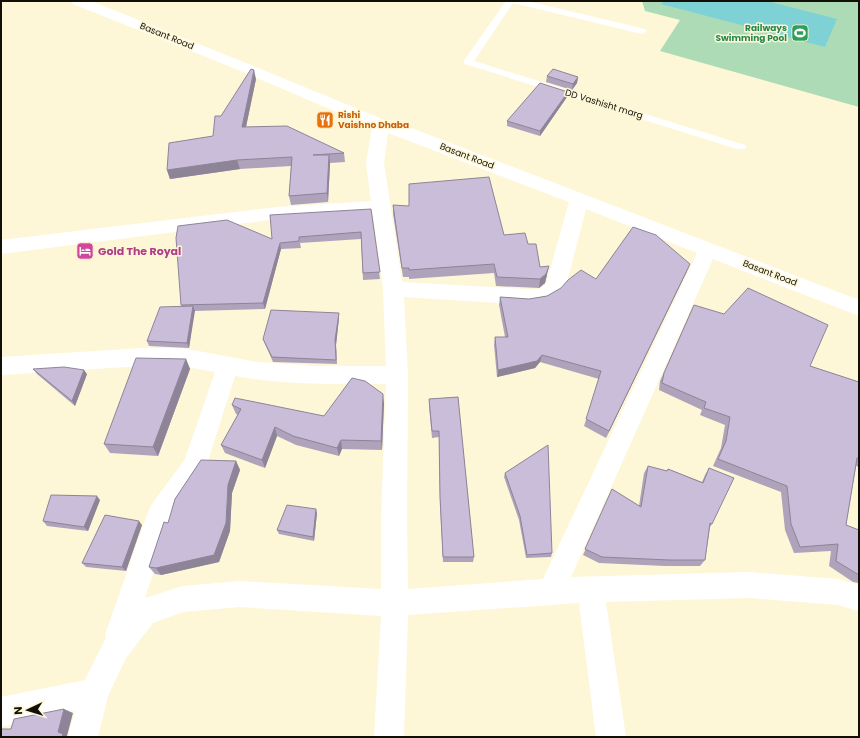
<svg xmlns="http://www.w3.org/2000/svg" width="860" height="738" font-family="Poppins,sans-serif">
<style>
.green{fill:#addbb5}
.water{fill:#7ed2d5}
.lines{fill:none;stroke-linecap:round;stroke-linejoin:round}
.lane{fill:#fff;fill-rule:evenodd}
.street{fill:#fff;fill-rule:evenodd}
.wall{fill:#aea3bb}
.shaded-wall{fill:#8d8498}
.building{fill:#cabdd9;stroke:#8d8498}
.labels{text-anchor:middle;stroke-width:3;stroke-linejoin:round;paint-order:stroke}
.far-leisure-label{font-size:9px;font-weight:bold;fill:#27864d;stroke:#fdf7d8;text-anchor:end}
.far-street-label{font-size:9px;fill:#121006;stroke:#fdf7d8}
.far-food-label{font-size:9px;font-weight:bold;fill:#c56008;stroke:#fdf7d8;text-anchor:start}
.hotel-label{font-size:11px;font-weight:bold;fill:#b23c85;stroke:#fdf7d8;text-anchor:start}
</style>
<rect width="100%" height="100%" fill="#fdf7d8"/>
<path class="green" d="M642,1H859V107L660,51L680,20L645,11Z"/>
<path class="water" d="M664,1H767L837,19L825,47L661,4Z"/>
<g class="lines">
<path class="lane" d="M506,1H527L645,29L647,31L642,34L513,3L474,61L745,145L746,147L745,149H737L465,64L463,62Z"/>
<path class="street" d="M71,1H91L246,63L387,121L414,129L859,300V316L713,259L571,577L749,572L838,579L859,585V611L838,605L749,598L606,602L626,737H596L579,603L408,615L404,737H374L381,616L240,607L183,612L153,623L126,658L108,696L98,737H68L75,711L1,727V697L85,680L106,638L105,635L148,512L152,504L185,459L215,372L182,366H142L1,375V357L142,348H182L258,362L315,366H386L383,289L373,214L277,219L1,254V240L277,207L371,201L366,163L372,127L236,69L73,4ZM388,133L569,202L546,284L539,289H528L402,282L384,163ZM586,209L697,253L543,579L408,589L407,518L408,375L404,297L528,305C544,304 558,300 566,286ZM235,376C285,385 335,384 386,384L381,518V589L240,581L183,586L145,598L172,517L207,464Z"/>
</g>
<path class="wall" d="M547,76L578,77L577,83L572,90L546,82Z
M256,79L246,127L344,153L345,162L330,163L328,202L291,205L289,196L291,166L240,169L170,179L167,170L213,136L221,116Z
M568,92L567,97L540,136L507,126V121Z
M393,205L504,235L528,244L540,267L547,275L545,283L539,288L496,286L494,273L409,279V277H403L393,214Z
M371,209L380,279L363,280L361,239L300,243L301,248L281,249L265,309L194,311L189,348L149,346L147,341L182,306L181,305L272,239Z
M687,271L606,438L584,426L599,379L540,362L535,368L497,377L494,345L495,337H505L499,305L500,297L529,299L547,296L596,279Z
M694,305L810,366L859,382V467L856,466L846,525L859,530V583L853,582L829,566L831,551L794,553L785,530L781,492L713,466L721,448L725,425L700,415L702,410L659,390L660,381Z
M339,318L336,345L337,364L273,362L265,344L263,339Z
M186,359L190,369L158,456L110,453L104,444Z
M33,369L87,374L75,406L37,374Z
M458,397L474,557L473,562H443L440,504L439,437L432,438L429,406V399Z
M384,403L382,450L342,449L339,456L296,445L277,436L265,468L225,453L221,445L238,415L236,414L232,405L324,416Z
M236,461L240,470L232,493L230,531L219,562L161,575L155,574L149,567L168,523Z
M648,466L667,471L668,469L702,482L705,475L709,468L712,524L710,527L705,560L700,566H665L599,563L583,555L612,489L639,506L644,473Z
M505,473L552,553L551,557L526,558L519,520L504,477Z
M100,500L88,531L47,526L43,521Z
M317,513L314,541L279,534L277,530Z
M142,525L126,571L86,567L82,563Z"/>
<path class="shaded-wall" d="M254,70L256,79L244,136L242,127Z
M578,77L577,83L572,90L573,84Z
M568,92L567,97L540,136V131Z
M329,155L330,164L328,202L327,193Z
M237,160L240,169L170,179L167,170Z
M280,243L281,249L265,309L263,303Z
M690,264L687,271L606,438L609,431Z
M549,266L545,283L539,288L540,279Z
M193,306L195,311L189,348L187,343Z
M339,313V318L336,345L337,364L335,340Z
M542,355L540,362L535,368L497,377L498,370Z
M186,359L190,369L158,456L153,447Z
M84,370L87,374L75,406L72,401Z
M383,394L384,403L382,450L381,441Z
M275,427L277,436L265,468L262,460Z
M341,440L342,449L339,456L337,448Z
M236,461L240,470L232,493L230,531L219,562L161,575L156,568Z
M97,496L100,500L88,531L84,527Z
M316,509L317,513L314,541L313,537Z
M139,521L142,525L126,571L122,567Z
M64,709L73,713L67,736L68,737H62L58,732Z"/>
<path class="building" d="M251,69L254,70L242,127L287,126L344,153L313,155H329L327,193L289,196L292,157L237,160L167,170L169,143L213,136L215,116H221Z
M553,69L578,77L573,84L547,76Z
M540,83L568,92L540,131L507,121Z
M489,177L504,235L525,233L528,244H536L540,267L549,266L546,274L540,279L497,277L494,264L409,270V268H402L393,205L409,206V184Z
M371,209L380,272L363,273L361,232L299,237V241L280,243L263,303L181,305L176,238L178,226L227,220L272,239L270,215Z
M633,227L656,235L690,264L609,431L586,419L601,371L542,355L537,361L498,370L495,337H508L500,297L529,299L547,296L561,288L568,280L581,270L596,279Z
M748,288L828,325L810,366L859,382V458H857L846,525L859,530V575L836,561L838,544L800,547L791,524L787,486L718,459L726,441L730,417L704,408L706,402L662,383L664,373L694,305L724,314Z
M193,306L187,343L147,341L160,307Z
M271,310L339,313L335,340L336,360L272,357L263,339Z
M136,358L186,359L153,447L104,444Z
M64,367L84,370L72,401L33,369Z
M352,378L365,381L383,394L381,441L341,440L337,448L293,436L275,427L262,460L221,445L241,409L232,405L235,398L324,416Z
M458,397L474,557H443L440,497L439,431H432L429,399Z
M548,445L552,553L527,555L520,516L505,473Z
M201,460L236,461L228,485L226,523L214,555L156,568L149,567L164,522L168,523L175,499Z
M648,466L667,471L668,469L703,483L709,468L734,478L712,524L710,523L705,560H669L602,557L585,549L612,489L641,507Z
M51,495L97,496L84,527L43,521Z
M287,505L316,509L313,537L277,530Z
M105,515L139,521L122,567L82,563Z
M64,709L58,732L63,734L62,737H1V729H11L14,719Z"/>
<defs>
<symbol id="stadium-square" viewBox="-11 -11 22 22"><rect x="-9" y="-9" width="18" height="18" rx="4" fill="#2e9e5b" stroke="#fdf7d8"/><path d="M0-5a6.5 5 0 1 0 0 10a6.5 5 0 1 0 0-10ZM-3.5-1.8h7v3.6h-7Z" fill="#fff"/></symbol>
<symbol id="restaurant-square" viewBox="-11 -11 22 22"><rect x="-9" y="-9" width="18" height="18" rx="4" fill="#e8710a" stroke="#fdf7d8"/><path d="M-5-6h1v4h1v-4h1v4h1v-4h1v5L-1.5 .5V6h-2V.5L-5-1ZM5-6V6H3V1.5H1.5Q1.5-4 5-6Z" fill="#fff"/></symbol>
<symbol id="hotel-square" viewBox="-11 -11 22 22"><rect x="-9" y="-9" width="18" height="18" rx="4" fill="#d1479c" stroke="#fdf7d8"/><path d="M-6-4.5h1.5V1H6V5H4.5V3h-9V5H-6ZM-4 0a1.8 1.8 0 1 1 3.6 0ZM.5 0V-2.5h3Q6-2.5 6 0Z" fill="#fff"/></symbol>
</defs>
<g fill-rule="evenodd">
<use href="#stadium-square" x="790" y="23" width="20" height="20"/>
<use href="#restaurant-square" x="315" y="110" width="20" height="20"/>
<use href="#hotel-square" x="75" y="241" width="20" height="20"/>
</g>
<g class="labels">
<g class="far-leisure-label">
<text x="787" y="31">Railways<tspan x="787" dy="10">Swimming Pool</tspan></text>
</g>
<g class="far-street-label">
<text transform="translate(167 36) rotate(22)" y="3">Basant Road</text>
<text transform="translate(604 104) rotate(17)" y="3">DD Vashisht marg</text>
<text transform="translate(467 156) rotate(21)" y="3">Basant Road</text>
<text transform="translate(770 273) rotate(21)" y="3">Basant Road</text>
</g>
<g class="far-food-label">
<text x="338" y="118">Rishi<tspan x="338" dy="10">Vaishno Dhaba</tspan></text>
</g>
<g class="hotel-label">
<text x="98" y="255">Gold The Royal</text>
</g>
</g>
<rect width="860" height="738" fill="none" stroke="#121006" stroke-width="4"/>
<g transform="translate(28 710) rotate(266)" stroke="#fdf7d8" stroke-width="3" paint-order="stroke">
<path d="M0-3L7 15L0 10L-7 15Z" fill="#121006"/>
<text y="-6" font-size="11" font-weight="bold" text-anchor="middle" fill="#121006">N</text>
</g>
</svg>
